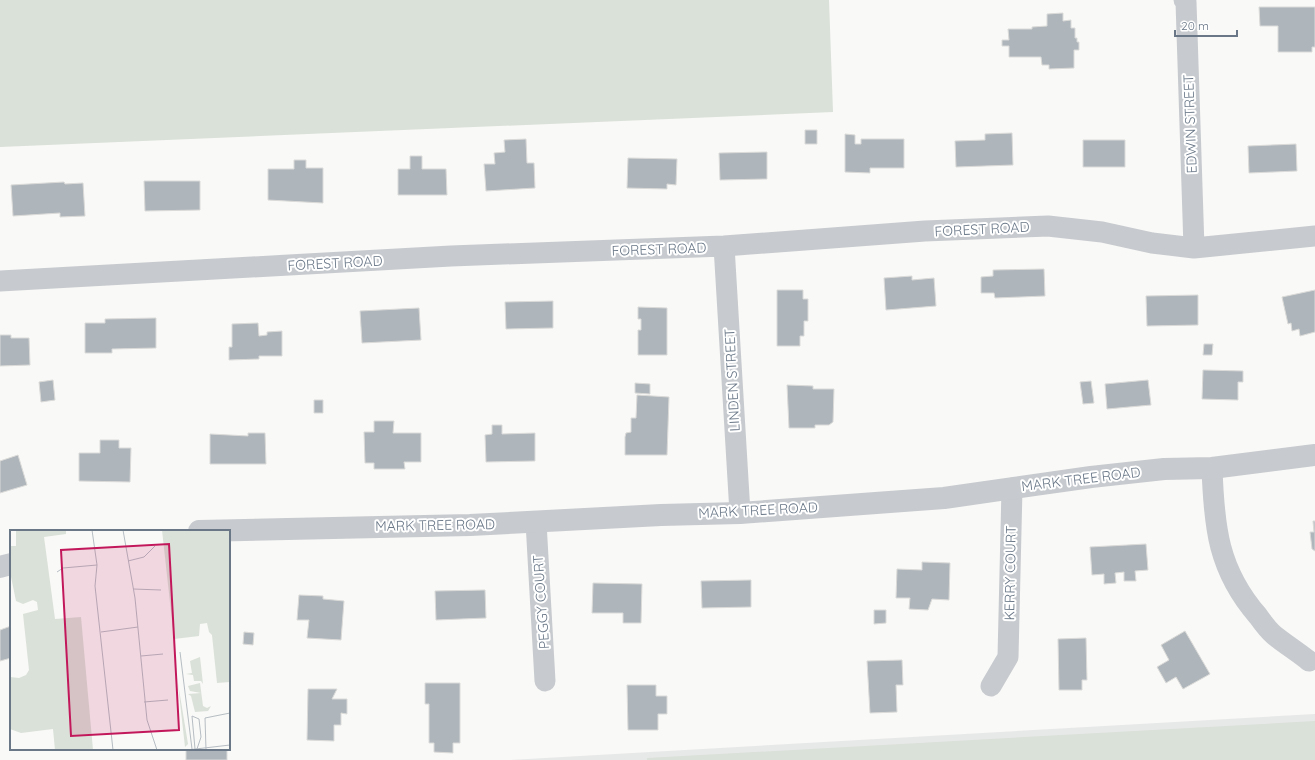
<svg xmlns="http://www.w3.org/2000/svg" width="1315" height="760" font-family="Quicksand,sans-serif">
<style>
.built{fill:#e7e8e8}
.green{fill:#dae1d8}
.building{fill:#aeb5bb;stroke:#dbdbd9}
.lines{fill:none;stroke-linecap:round;stroke-linejoin:round}
.minor{stroke:#c7cace;stroke-width:21}
.tertiary{stroke:#c7cace;stroke-width:22}
.labels{text-anchor:middle;stroke-width:4;stroke-linejoin:round;paint-order:stroke}
.street-label{font-size:14px;fill:#697787;stroke:#fff}
.inset-road{fill:none;stroke:#b6bdc3;stroke-width:1}
.view{fill:#c2185b;fill-opacity:0.15;stroke:#c2185b;stroke-width:2}
.inset-edge{fill:none;stroke:#697787;stroke-width:2}
</style>
<rect width="100%" height="100%" fill="#f9f9f7"/>
<path class="built" d="M1315,714V760H510Z"/>
<path class="green" d="M0,0H829L833,112L0,147Z
M1315,721V760H647V758Z"/>
<path class="building" d="M1259,7H1315V47H1312V52H1278V26H1260Z
M1063,13V21L1071,20V28H1075V38H1077V42H1079V50H1074V68L1049,69V65H1042L1041,57H1009V46H1002V40H1009L1008,29H1032V27L1047,26V14Z
M805,130H817V144H805Z
M1012,133L1013,165L956,167L955,141L985,140V134Z
M845,134L855,135V144H861V139H904V168H870V173L845,172Z
M526,139L527,163H534L535,188L486,191L484,164H495L494,153L505,152L504,140Z
M1083,140H1125V167H1083Z
M1296,144L1297,171L1249,173L1248,146Z
M767,152V179L720,180L719,153Z
M410,156H422V169H446L447,195H398V169H410Z
M628,158L677,159L676,185L667,184V189L627,188Z
M294,160H306V168H323V203L268,200V169H294Z
M144,181H200V210L145,211Z
M64,182L65,184L83,183L85,216L60,217V213L13,216L11,185Z
M1044,269L1045,296L995,298L994,293H981V277L993,276V270Z
M912,276V280L934,278L936,306L886,310L884,278Z
M777,290H803V299H808V321H804V336H800V346H777Z
M1315,290V332L1300,336L1299,329L1292,331L1291,323L1288,324L1282,297Z
M1198,295V325L1147,326L1146,296Z
M553,301V328L506,329L505,302Z
M638,307L667,308V355H638V330H641V319H638Z
M419,308L421,340L362,343L360,311Z
M156,318V348L112,349V353H85V323H105V319Z
M258,323L259,336L267,335V332L282,331V356H259V359L229,360V347H232V324Z
M0,335H11V338H29L30,365L0,366Z
M1204,344H1213L1212,355H1203Z
M1203,370L1243,371V382H1238V400L1202,399Z
M53,380L55,400L41,402L39,382Z
M1148,380L1151,405L1107,409L1105,384Z
M1091,381L1094,403L1083,404L1080,382Z
M635,383L650,384V394L635,393Z
M787,385L813,386V389H834L833,422L829,425H815V428H789Z
M637,395L669,397L667,455H625V437L626,433L631,432V418H636Z
M314,400H323V413H314Z
M374,421H394L393,433H421V462H404L405,469H374V463H365L364,432H374Z
M492,425H502V434L535,433V461L486,462L485,435L492,434Z
M248,433H265L266,464H210V434L248,436Z
M100,440H119V448H131L130,482L79,481V453H100Z
M18,455L27,485L0,493V461Z
M1313,521H1315V551L1312,549L1310,532H1314Z
M1146,544L1148,570L1135,571L1136,581H1124V572L1115,573L1116,583L1104,584V574L1092,575L1090,547Z
M922,562L950,563L949,600L932,599L928,610L909,609L910,598H896L897,569L922,570Z
M751,580V607L702,608L701,581Z
M593,583L642,584L641,623H623V613H592Z
M485,590L486,618L436,620L435,591Z
M299,595L323,596V599L344,601L341,640L307,638L309,620H297Z
M874,610H886V623L874,624Z
M11,626V658L0,661V630Z
M1185,631L1210,674L1183,689L1176,677L1166,683L1157,667L1169,660L1161,645Z
M244,632L254,633L253,645L243,644Z
M1086,638L1087,680H1082V690H1059L1058,639Z
M902,660L903,685H896L897,712L870,713L867,661Z
M425,683H460V743H453V753L434,752V743H429V704H425Z
M627,685H656V696H667V714H658V730H628Z
M308,689H337L332,699H347V714L341,713V725H334V741L307,740Z
M186,749H227V760H186Z"/>
<g class="lines">
<path class="minor" d="M1184,0L1186,2L1194,248
M724,246L740,513
M0,281L451,256L724,246L925,231L1048,226L1102,232L1152,243L1194,248L1315,236
M1212,468C1214,527 1218,570 1258,616C1263,623 1268,630 1274,635C1285,644 1298,652 1309,661
M536,522L545,681
M991,686L1008,657L1012,488"/>
<path class="tertiary" d="M199,531L470,525L661,515L740,513L944,498L1091,477L1164,469L1212,468L1315,455
M0,567L11,564"/>
</g>
<g class="labels">
<g class="street-label">
<text transform="translate(1190 124) rotate(-92)" y="5">EDWIN STREET</text>
<text transform="translate(982 229) rotate(-3)" y="5">FOREST ROAD</text>
<text transform="translate(659 249) rotate(-2)" y="5">FOREST ROAD</text>
<text transform="translate(335 263) rotate(-3)" y="5">FOREST ROAD</text>
<text transform="translate(732 380) rotate(-93)" y="5">LINDEN STREET</text>
<text transform="translate(1081 479) rotate(-7)" y="5">MARK TREE ROAD</text>
<text transform="translate(758 510) rotate(-3)" y="5">MARK TREE ROAD</text>
<text transform="translate(435 525) rotate(-1)" y="5">MARK TREE ROAD</text>
<text transform="translate(1010 573) rotate(-89)" y="5">KERRY COURT</text>
<text transform="translate(541 602) rotate(-94)" y="5">PEGGY COURT</text>
</g>
</g>
<g transform="translate(10 530)">
<rect width="220" height="220" fill="#f9f9f7"/>
<path d="M6,0H56V4L34,7L45,89L71,87L83,220H45L43,199L11,203L0,199V147L9,148L16,145L19,140L13,84L28,80L27,72L23,70L13,74L6,71L0,42V16H6ZM152,0H220V152L207,153L202,105L199,102L197,93L190,94L189,106L164,109ZM190,127L193,154L191,151H184L183,145L176,144L182,143L180,131ZM167,147L178,214L175,217L169,163ZM190,153L193,176L197,178L201,176L198,181L185,182L181,166L178,164L191,163L180,161L178,156Z" fill="#dae1d8"/>
<path class="inset-road" d="M82,0L87,35L85,56L103,220M113,0L125,68L137,190L147,220M118,31L134,27L145,16M47,42L53,38L87,35M123,59L151,60M91,102L128,97M170,122L182,219M131,126L153,124M134,172L158,170M185,219L182,186L189,189L191,207L187,219M177,220L220,215M196,220L195,188L220,183"/>
<path class="view" d="M159,14L169,200L61,206L51,20Z"/>
<rect width="220" height="220" class="inset-edge"/>
</g>
<path d="M1175 30v6h62v-6" fill="none" stroke="#697787" stroke-width="2"/>
<text x="1181" y="30" font-size="12" fill="#697787" stroke="#ffffff" stroke-width="3" paint-order="stroke">20 m</text>
</svg>
